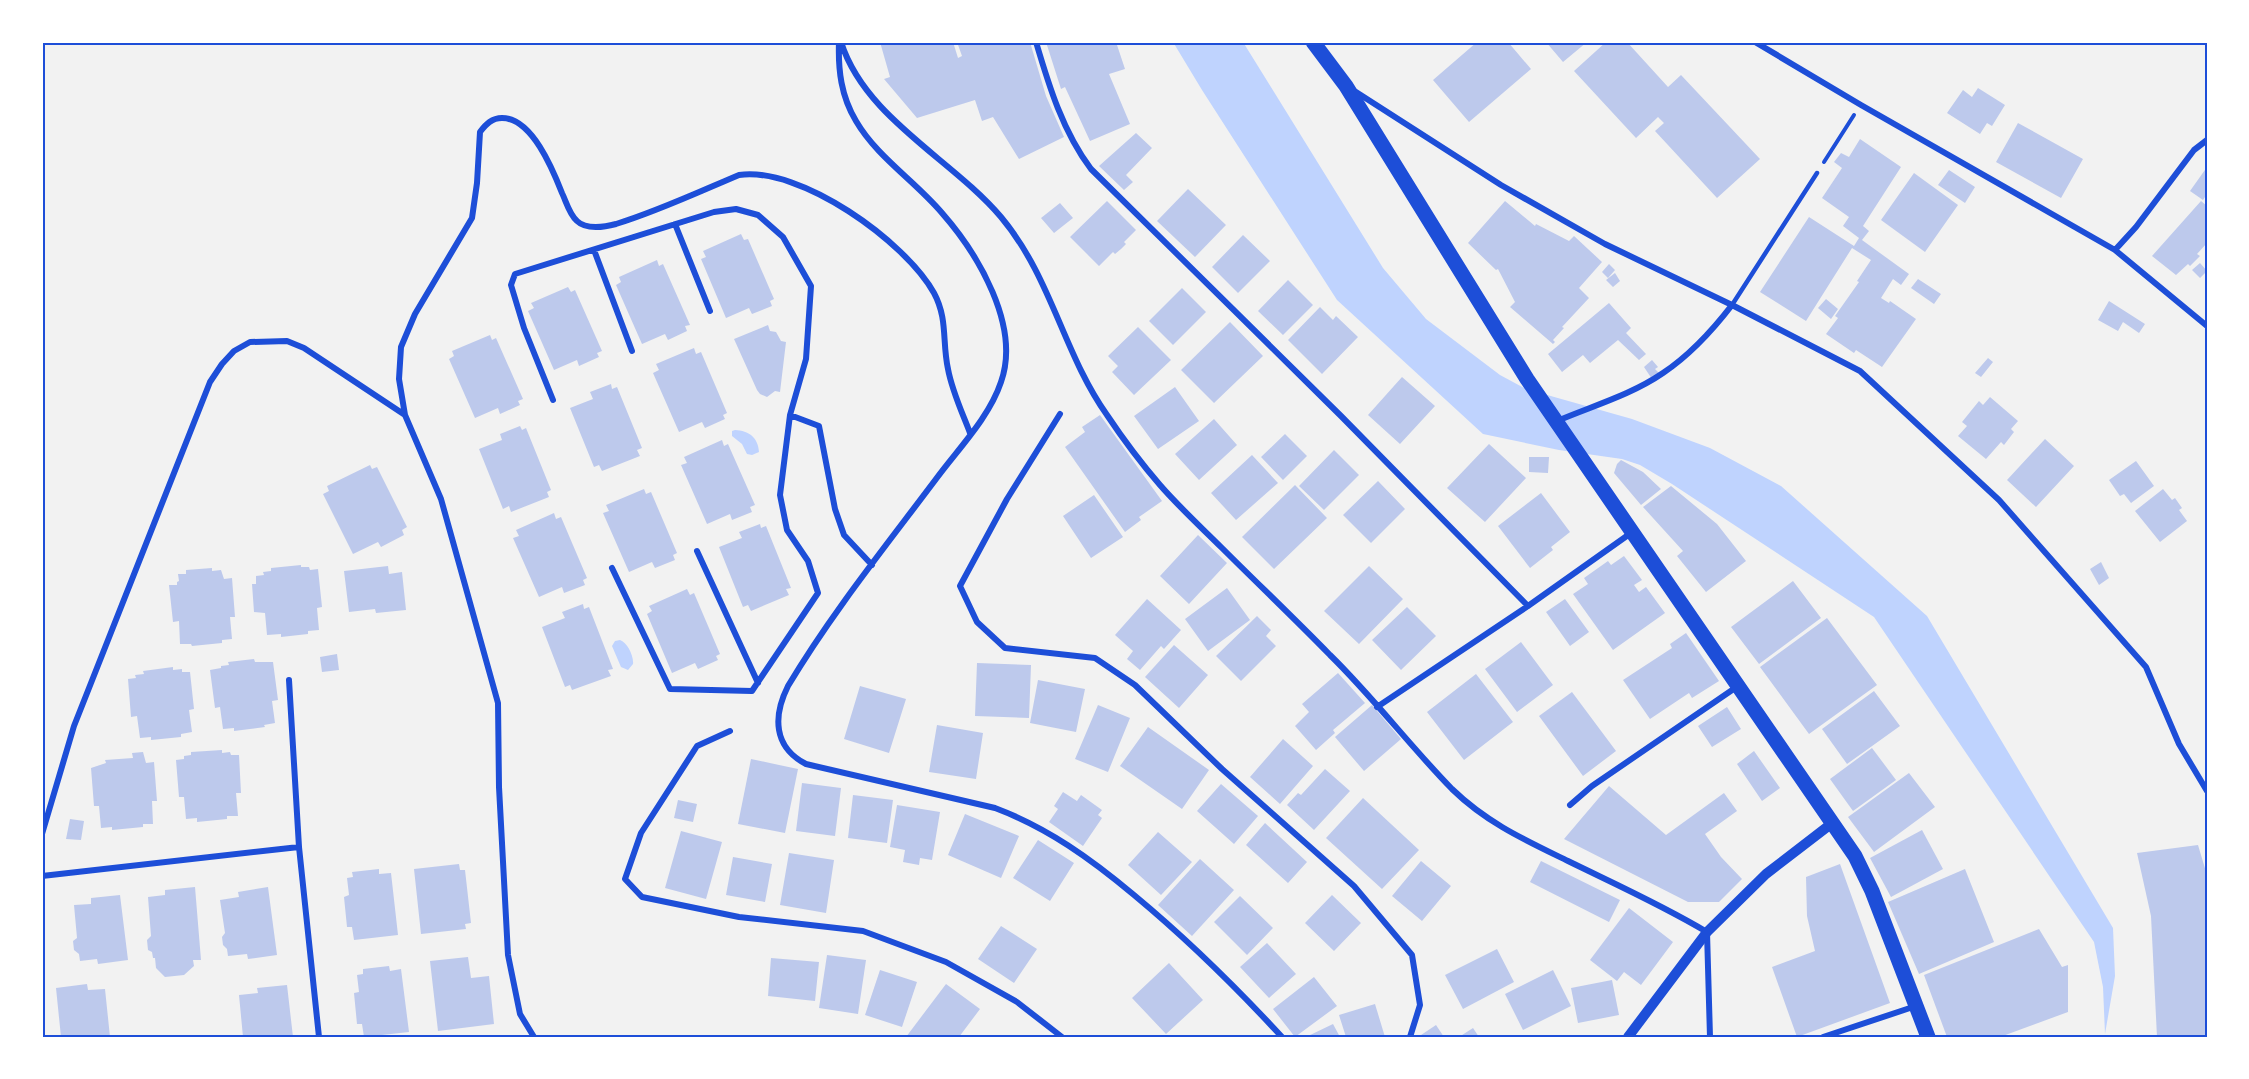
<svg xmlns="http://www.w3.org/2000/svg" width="2249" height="1079" font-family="Helvetica,sans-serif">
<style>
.water{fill:#bfd3fe}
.building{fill:#bdc9ec}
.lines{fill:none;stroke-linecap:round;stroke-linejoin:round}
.path{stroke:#1d4ed8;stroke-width:4}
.service{stroke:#1d4ed8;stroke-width:4.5}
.minor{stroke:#1d4ed8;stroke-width:6}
.tertiary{stroke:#1d4ed8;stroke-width:10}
.primary{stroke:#1d4ed8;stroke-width:15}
.neatline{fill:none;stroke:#1d4ed8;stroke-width:2}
</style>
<rect width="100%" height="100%" fill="#f2f2f2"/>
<path class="water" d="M1173,42H1243L1383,268L1426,319L1500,375L1526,389L1632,419L1710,448L1781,486L1927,616L2113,928L2115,976L2105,1034L2103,987L2094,942L1874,617L1672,484L1640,465L1622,459L1559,450L1483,434L1337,300L1202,90Z
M735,430C749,431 758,437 759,452L752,455L747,454L742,444L732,436V431Z
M620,640C627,642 634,656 633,664L628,670L621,667L612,646L615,641Z"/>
<path class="building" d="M880,42H953L958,58L962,56L957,42H1030L1046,96L1064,137L1019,159L993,117L982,121L975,100L917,118L884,79L890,77Z
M1046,42H1116L1125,69L1109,74L1130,124L1090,141L1065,87L1061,89Z
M1477,42H1508L1531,69L1469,122L1433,80Z
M1546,42H1587L1563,62Z
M1606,42H1627L1668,87L1681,75L1760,159L1717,198L1655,131L1664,123L1658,117L1636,138L1574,71Z
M1978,88L2005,105L1992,126L1987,123L1980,134L1947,113L1963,90L1972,97Z
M2018,123L2083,159L2061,198L1996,162Z
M1136,133L1152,148L1126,175L1133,182L1124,190L1099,166Z
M1860,139L1901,167L1863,226L1869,231L1862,240L1909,274L1901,285L1893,279L1881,298L1889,303L1890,301L1916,319L1882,367L1856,350L1854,353L1826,334L1838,318L1835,316L1859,282L1857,281L1871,260L1852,248L1806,321L1760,292L1809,217L1854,246L1859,238L1843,226L1849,217L1822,198L1842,168L1834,162L1841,153L1849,157Z
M2207,167V194L2203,200L2190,191Z
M1949,170L1975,187L1965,203L1938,185Z
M1914,173L1958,205L1925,252L1881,220Z
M1188,189L1226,225L1195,257L1157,221Z
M1107,201L1136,230L1124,242L1126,244L1121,249L1115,254L1113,252L1099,266L1070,237Z
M1505,201L1535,226L1536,224L1569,241L1574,236L1602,262L1579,288L1589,298L1562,327L1564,328L1553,340L1555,342L1553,344L1510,307L1515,302L1498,269L1496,270L1468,243Z
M2201,201L2207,206V243L2197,254L2200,256L2190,266L2188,264L2176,275L2152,256Z
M1060,203L1073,218L1054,233L1041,218Z
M741,234L744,240L748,239L774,299L770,301L772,306L752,314L749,308L726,318L701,259L706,257L703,251Z
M1243,235L1270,261L1238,293L1212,267Z
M657,260L659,266L663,264L690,325L685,326L687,331L668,340L665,334L642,344L616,285L621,282L619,277Z
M2200,263L2207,271L2200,278L2192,270Z
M1609,264L1615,270L1608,278L1602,272Z
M1615,273L1620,281L1613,287L1606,280Z
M1918,279L1941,294L1934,304L1911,288Z
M1288,280L1313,305L1283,335L1258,311Z
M568,287L571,292L575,290L602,351L597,353L599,357L579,366L577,360L554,370L528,311L534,308L531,303Z
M1182,288L1206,312L1173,345L1149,321Z
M1826,299L1838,309L1831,319L1818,308Z
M2109,301L2145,324L2139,333L2123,322L2118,331L2098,320Z
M1609,303L1631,328L1626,333L1646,354L1639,360L1618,340L1590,363L1583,355L1562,372L1548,354Z
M1320,307L1333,320L1336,316L1358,337L1322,374L1288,340Z
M1230,322L1263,356L1214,403L1181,370Z
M768,325L770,331L776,332L781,341L786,342L780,392L775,391L767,397L760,394L757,390L734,339Z
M1138,327L1171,360L1134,395L1112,372L1118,366L1108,356Z
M490,335L492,340L496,338L523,399L518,401L520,405L500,414L498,408L475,418L449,359L454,356L452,351Z
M694,348L696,354L701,352L727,413L723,415L725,419L705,428L702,422L679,432L653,373L659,370L656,364Z
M1988,358L1993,362L1981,377L1975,373Z
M1652,360L1658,367L1655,369L1659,373L1652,379L1644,367Z
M1402,377L1435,406L1400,444L1368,415Z
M611,384L612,389L617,387L642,448L637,450L640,456L602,471L599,465L594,467L570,408L593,399L590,392Z
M1175,387L1199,421L1158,449L1134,416Z
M1990,397L2018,421L2011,429L2014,432L2004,445L2001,442L1986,459L1958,436L1967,426L1962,422L1979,401L1983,405Z
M1100,415L1162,501L1139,517L1141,520L1125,532L1065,447L1085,432L1082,427Z
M1214,419L1237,445L1199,480L1175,454Z
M520,426L522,430L526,428L551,490L547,492L549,497L511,512L509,506L503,509L479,449L502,440L500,434Z
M1285,434L1307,456L1283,480L1261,457Z
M2045,439L2074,466L2036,507L2007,480Z
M722,440L724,446L728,444L755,505L750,507L752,512L732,520L730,514L707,524L681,465L687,463L684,457Z
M1489,444L1526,478L1485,522L1447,488Z
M1334,450L1359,475L1324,510L1299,486Z
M1252,455L1278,483L1236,520L1211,493Z
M1529,457H1549L1548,473L1529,472Z
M1621,460L1643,472L1661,489L1641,505L1614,473L1617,464Z
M2136,461L2154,486L2131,503L2124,494L2120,496L2109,480Z
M370,465L372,469L377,467L407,527L402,530L404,535L381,547L378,542L353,554L323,494L329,491L327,486Z
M1378,481L1405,509L1371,543L1343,515Z
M1295,485L1327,518L1274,569L1242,537Z
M1671,486L1717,524L1746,561L1706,592L1677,556L1683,551L1643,507Z
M644,489L646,494L651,492L677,553L673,555L675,560L655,568L652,562L629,572L603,513L609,511L606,505Z
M2163,489L2172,500L2175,498L2182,508L2179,510L2187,521L2160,542L2135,511Z
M1541,493L1570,532L1551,547L1553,550L1530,568L1498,526Z
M1094,495L1123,537L1091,558L1063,516Z
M554,513L556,519L561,517L587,578L583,580L585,585L564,593L562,587L539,597L513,538L519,536L516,530Z
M760,524L761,528L766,526L791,588L786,589L789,595L751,611L748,605L743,607L719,547L742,538L739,532Z
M1198,535L1227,563L1189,604L1160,576Z
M1624,556L1642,580L1634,585L1639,592L1646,587L1665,613L1613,650L1573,594L1588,584L1584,578L1608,561L1611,565Z
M2101,562L2109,578L2099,585L2090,569Z
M301,565V567H309L310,570L318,569L322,607L317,608L319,630L308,631V634L281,637V634L267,635L265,613L254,612L252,584H256V576L264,575L263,572L271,571V568Z
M388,566L389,574L402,572L406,610L376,613L375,609L349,612L344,571Z
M1369,566L1403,599L1359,644L1324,611Z
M212,568V571L221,570L224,579L232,578L235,617H230L232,639L222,640V643L192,646L191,644H180L179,621L173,622L169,585H177V582L179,581L178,574H186V570Z
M1793,581L1821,618L1759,664L1731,627Z
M1227,588L1250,620L1208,651L1185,619Z
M687,589L690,595L694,593L720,654L716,656L718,660L698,669L695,663L672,673L647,614L652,611L649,606Z
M1147,599L1181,630L1164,649L1161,646L1140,670L1127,659L1133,651L1115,635Z
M1565,599L1589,632L1570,646L1546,612Z
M583,604L584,609L589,607L613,669L608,670L611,676L572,690L570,685L565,687L542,627L565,618L562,612Z
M1407,607L1436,636L1401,670L1372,640Z
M1257,616L1271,630L1266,636L1276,646L1241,681L1216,656Z
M1827,618L1877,685L1809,734L1760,667Z
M1686,633L1719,681L1692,698L1689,693L1650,719L1623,680L1672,648L1670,644Z
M1521,642L1553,685L1517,712L1485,669Z
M1174,645L1208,675L1179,708L1145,677Z
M337,654L339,670L322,672L320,657Z
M254,659L255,662H273L278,700L272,701L275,723L264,725L265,727L234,731V728L223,729L220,707L215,708L210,670L221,668V666L229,665L228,662Z
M977,663L1031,665L1029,718L975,716Z
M173,667V670L182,669V672H190L194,709L189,710L192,732L181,734V737L151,740V737L140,738L137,716L131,717L128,679L136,678L135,675L144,674L143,671Z
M1338,673L1365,703L1333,730L1335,733L1316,750L1295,726L1309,712L1302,704Z
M1476,674L1513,722L1464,760L1427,712Z
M1038,680L1085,689L1076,732L1030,723Z
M860,686L906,699L889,753L844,739Z
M1874,691L1900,726L1847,764L1822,729Z
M1572,692L1616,751L1583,776L1539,716Z
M1098,705L1130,718L1108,772L1075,759Z
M1372,705L1401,739L1364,771L1335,737Z
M1727,707L1741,729L1712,747L1698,726Z
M937,725L983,733L976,779L929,772Z
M1148,727L1209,770L1182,809L1120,766Z
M1283,739L1313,766L1280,804L1250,777Z
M1872,748L1896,780L1853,811L1830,779Z
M222,750V753L230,752L231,755H239L241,793H236L238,816H227V819L197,822V818L186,819L184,797H179L176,760L184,759V756L191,755V752Z
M1754,751L1780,788L1762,801L1737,764Z
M143,752L146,763L154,762L157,801H152L153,824H143V827L112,830V827L101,828L99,806H94L91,768L106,763L105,760L133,758L132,753Z
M751,759L798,769L785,833L738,824Z
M1325,769L1350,791L1314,830L1287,805L1298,793L1301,795Z
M1909,773L1935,807L1874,852L1848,817Z
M802,783L841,788L835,836L796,831Z
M1221,784L1258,816L1234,844L1197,811Z
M1609,786L1666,835L1724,793L1737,811L1705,834L1721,857L1742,879L1719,902H1688L1564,839Z
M1063,792L1077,801L1081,795L1102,810L1098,815L1102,818L1083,846L1049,822L1058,809L1054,806Z
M853,795L893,800L887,843L848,838Z
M1363,798L1419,850L1382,889L1326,838Z
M678,800L697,804L693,822L674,818Z
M897,805L940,812L932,860L920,858L919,865L903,862L905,850L890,847Z
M965,814L1019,836L1001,878L948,855Z
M70,819L84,821L81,840L66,839Z
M1265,823L1307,862L1288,883L1246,845Z
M1922,830L1943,869L1891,897L1870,858Z
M681,831L722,842L706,899L665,888Z
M1158,832L1192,862L1161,895L1128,865Z
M1038,840L1074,863L1050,901L1013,878Z
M2198,845L2207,875V1037H2157L2151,916L2137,853Z
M789,853L834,860L826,913L780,905Z
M733,857L772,864L765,902L726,895Z
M1200,859L1234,890L1192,936L1158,905Z
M1421,861L1451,886L1422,921L1392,896Z
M1541,861L1620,900L1609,922L1530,882Z
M459,864L460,870H465L471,923L465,924L466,929L421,934L414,869Z
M1840,864L1890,1003L1797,1037L1772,967L1815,951L1807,916L1806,877Z
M379,869V874L391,873L398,935L354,940L352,927H347L344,897L349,895L347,878L353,877L352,872Z
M1965,869L1994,942L1919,974L1888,902Z
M195,887L201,960H193L194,966L184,975L165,977L156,968L155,958H153L152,952L148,950L147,940L151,936L148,897L165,895V890Z
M268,887L277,955L248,959L247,954L228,956L227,949L223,945L222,937L225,933L220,900L239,897L238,892Z
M120,895L128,960L98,964L97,959L80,961L79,954L74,950L73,941L77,938L74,905L91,904V898Z
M1332,895L1361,923L1334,951L1305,923Z
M1240,896L1273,928L1247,955L1214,922Z
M1629,908L1673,942L1641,985L1624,972L1617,981L1590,960Z
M1001,926L1037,949L1014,983L978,959Z
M2039,929L2062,967L2068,965V1012L2000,1037H1947L1924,975Z
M1267,943L1296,974L1269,998L1240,967Z
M1497,949L1514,982L1463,1009L1445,975Z
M827,955L866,960L858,1014L819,1008Z
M468,957L471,978L489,976L494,1024L438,1031L430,961Z
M771,958L819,962L815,1001L768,996Z
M1169,963L1203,1000L1166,1034L1132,998Z
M389,966L390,971L401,969L409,1032L364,1037L362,1024H357L354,993L359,992L357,975L363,974V969Z
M880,970L917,982L902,1027L865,1015Z
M1553,970L1571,1006L1523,1030L1505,994Z
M1314,977L1337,1006L1295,1037L1273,1009Z
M1612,980L1619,1015L1578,1023L1571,988Z
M87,984L88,990L105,989L110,1037H61L56,988Z
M946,984L980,1009L959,1037H906Z
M287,985L293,1037H243L239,995L258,993L257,988Z
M1375,1004L1385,1037H1346L1339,1015Z
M1333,1024L1340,1037H1306Z
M1436,1025L1444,1037H1418Z
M1473,1028L1479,1037H1459Z"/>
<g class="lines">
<path class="path" d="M1824,162L1854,115"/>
<path class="service" d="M1732,305L1817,173"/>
<path class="minor" d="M839,42C838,70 841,96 856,121C877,157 915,181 942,213C978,254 1021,326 1001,382C989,418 958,449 936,479C885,547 831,614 788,686C773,716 773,747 806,764L995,808C1048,828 1091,859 1134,895C1187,939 1235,986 1282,1037
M841,42C865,118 952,159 1001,217C1052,278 1063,353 1107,415C1123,439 1141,463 1160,485C1180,508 1201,527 1222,548C1258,584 1295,619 1330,655C1373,697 1410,746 1452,789C1487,823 1525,840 1568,861C1615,884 1662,905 1707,932L1710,1037
M1036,42C1049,86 1063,132 1091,169L1341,416L1528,606
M1755,42L1861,105L2115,250L2207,326
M1356,92L1501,185L1605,244L1732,305L1860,371L1999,500L2146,667L2179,744L2207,791
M675,224L710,311
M594,250L632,351
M2115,250L2136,227L2194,150L2207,140
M553,400L524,328L511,285L515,274L714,212L736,209L758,215L783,237L811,286L806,359L790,415
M1060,414L1007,499L960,586L977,622L1005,648L1095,658L1135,685L1222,769L1354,886L1412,955L1420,1005L1410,1037
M405,415L441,499L498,703L499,787L508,955L520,1014L534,1037
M1557,421C1592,406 1631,395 1663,373C1690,355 1712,331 1732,305
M697,551L758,683
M612,568L670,689L752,691L818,593L808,561L787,530L780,495L790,415L819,426L835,509L844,535L872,565
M1377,707L1528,606L1631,533
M730,731L697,746L641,833L625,879L642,897L739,917L863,931L946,962L1017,1002L1062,1037
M1570,805L1592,786L1738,686
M42,834L74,726L210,382L222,364L234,351L250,342L287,341L304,348L405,415L399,379L401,347L415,314L472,218L477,183L480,132C486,124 492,118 502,118C532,118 553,170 562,193C566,201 569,214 577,221C586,230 605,227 616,224C656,212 701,191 739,175C800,166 905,241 934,293C948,319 942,342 948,369C952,391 962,412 970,433
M299,847L319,1037
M42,876L299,847L289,680
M1823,1037L1916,1006"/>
<path class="tertiary" d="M1628,1037L1707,932L1766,874L1831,824"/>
<path class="primary" d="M1313,42L1346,86L1527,379L1855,856L1872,891L1928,1037"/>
</g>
<rect width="2249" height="1079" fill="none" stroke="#ffffff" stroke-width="87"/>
<rect x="44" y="44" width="2162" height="992" class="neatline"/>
</svg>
